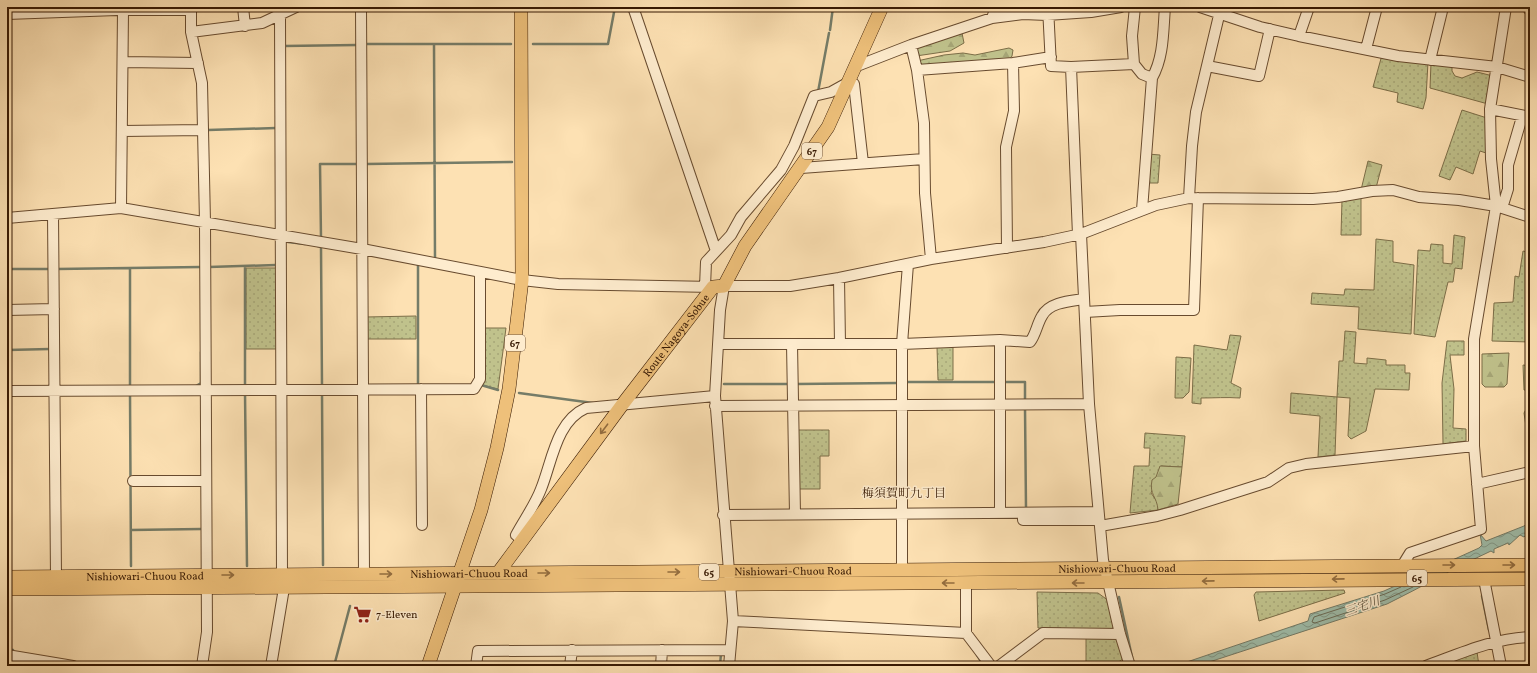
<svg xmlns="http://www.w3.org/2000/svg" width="1537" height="673" font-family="Vollkorn,'Noto Serif JP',serif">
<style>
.grass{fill:url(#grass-dots);stroke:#7c6e48}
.forest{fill:url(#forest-firs);stroke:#7c6e48}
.water{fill:url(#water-waves);stroke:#757c68}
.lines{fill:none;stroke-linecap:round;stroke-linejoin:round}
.shore{stroke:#6b6c57;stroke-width:1}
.stream{stroke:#757c68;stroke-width:2.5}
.minor-casing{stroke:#684b2f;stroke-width:12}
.major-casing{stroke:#371903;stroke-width:14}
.minor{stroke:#feecce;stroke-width:10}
.major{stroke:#eec07a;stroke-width:13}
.oneway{stroke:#926c3e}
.labels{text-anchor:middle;stroke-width:3;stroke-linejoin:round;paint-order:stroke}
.shield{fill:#feecce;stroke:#735840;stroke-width:1}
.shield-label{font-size:10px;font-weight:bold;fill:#371903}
.street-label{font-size:11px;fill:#371903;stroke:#feecce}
.poi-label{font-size:11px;fill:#371903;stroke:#feecce;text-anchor:start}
.neighbourhood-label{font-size:12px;fill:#371903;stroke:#feecce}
.water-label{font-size:12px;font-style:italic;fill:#5b533e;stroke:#feecce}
</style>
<defs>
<pattern id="grass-dots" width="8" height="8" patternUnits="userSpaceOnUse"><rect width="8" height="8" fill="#c0c28c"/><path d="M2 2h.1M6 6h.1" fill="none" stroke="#a6a677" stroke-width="1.8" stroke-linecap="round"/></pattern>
<pattern id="forest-firs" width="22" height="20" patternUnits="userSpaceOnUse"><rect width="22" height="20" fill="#c0c28c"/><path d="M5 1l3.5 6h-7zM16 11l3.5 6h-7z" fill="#a6a677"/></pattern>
<pattern id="water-waves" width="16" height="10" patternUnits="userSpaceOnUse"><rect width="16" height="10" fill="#9fbeab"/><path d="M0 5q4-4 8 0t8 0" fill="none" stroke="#829a89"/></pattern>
</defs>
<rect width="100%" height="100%" fill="#fde1b3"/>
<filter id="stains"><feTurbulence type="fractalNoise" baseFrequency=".005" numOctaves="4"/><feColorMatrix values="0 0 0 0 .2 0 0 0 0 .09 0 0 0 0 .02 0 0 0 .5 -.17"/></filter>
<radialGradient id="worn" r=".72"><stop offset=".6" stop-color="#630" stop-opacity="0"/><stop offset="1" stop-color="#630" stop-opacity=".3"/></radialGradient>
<path class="grass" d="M1382,55L1428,62L1426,98L1423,109L1397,102L1398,93L1373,87Z
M1431,63L1452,66V71L1455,76L1462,78L1477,72L1493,76L1488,104L1430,88Z
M1462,110L1487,118L1489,154L1480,151L1473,174L1456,167L1450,180L1439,176Z
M1148,154L1160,155L1158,183H1147Z
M1361,195V235H1341L1342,199Z
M1454,235L1465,237L1462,269L1455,268L1453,282H1448L1435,337L1414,334L1418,250L1430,251L1431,244L1443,245V263L1452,264Z
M1376,239L1393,241V262L1414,265L1411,334L1358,329L1359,307L1311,304L1312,293L1344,295L1345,289L1374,290Z
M1523,251L1530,253V342L1492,341L1494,303L1513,302L1515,276L1519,277Z
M246,268H278V349H246Z
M416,316V339H365V317Z
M484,328H506L498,389L482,385Z
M1345,331L1356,332L1354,363L1367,364V358L1386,360V365H1405V373H1410L1409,390L1375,389L1366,431L1351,439L1348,436L1350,398L1337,397L1335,455L1318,457L1320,416L1290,413L1291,393L1337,397L1339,361H1343Z
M1230,335L1241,336L1231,383L1241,388L1240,398C1226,397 1215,398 1201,398V404L1192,403L1194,345L1227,350Z
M1447,341H1464V355H1450L1454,389L1453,428L1466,429V441L1443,444L1442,383Z
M937,347H953V380H938Z
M1176,357L1191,358L1189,392L1183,398H1175Z
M1523,365L1530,366V390H1524Z
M1530,402V433H1527L1524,413Z
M797,430H829V456H820V489H798Z
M1145,433L1185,436L1182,467L1161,466L1151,493L1158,503V510L1130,513L1134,466H1149L1150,448H1144Z
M1344,590L1345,593L1259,621L1254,595L1256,592Z
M1037,592L1098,593L1109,601L1115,626L1109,631H1061V628H1038Z
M1113,636L1118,640L1123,659L1112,666H1086V637Z
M1477,652L1479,666H1436Z"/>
<path class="forest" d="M962,33L964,43L950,51L916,56V46Z
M1009,48L1013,50L1012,56L1009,60L922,67L917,61L944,55L963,53L975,55Z
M1368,161L1382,165L1376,188L1361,190Z
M1509,353L1507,384L1504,387H1485L1482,384V354Z
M1160,466L1182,467L1178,504L1158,510C1157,496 1149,495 1152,480L1156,477Z"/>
<path class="water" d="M1530,522V531L1525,533L1526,535L1524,537L1520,535L1509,545L1508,543L1494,549V553L1491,551C1455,567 1422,587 1387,604L1197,666H1175L1308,621L1310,614L1384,591L1479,548L1482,545L1480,534L1486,541L1524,526Z"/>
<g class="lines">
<path class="shore" d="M1401,587L1385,594L1314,617L1312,622L1315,623L1385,600L1413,587"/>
<path class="stream" d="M830,30L833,7
M365,44H511
M434,44L435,258
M533,44H608L615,7
M284,46L357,45
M818,92L829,33
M208,130L276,128
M366,164L512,162
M321,238L320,164H357
M288,242L305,244
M318,246L321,247L322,385
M245,266V386
M209,267L276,265
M130,268V386
M7,269H50
M57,269L201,267
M7,350L50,349
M906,382H996
M1004,382H1025V400
M724,384H788
M797,384L897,383
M418,385V265
M481,385L498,390
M196,386L201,383V352
M245,393L247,566
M322,393L323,565
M519,393L593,403
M130,394L131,566
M1025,408L1026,509
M131,530L201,529
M1482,596L1489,630
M1119,597L1132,657
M7,649L13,650
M977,655L984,666
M334,666L350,606
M720,666L721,653
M1117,666L1120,664"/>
<defs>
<path id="minor" d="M191,7V32L202,83L203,130L205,222L207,632L202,666
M243,7L245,26
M361,7L364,574
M633,7L716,251
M1048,7L1051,66L1071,67L1134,64L1142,74L1152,78
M1200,7L1260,27L1299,36L1398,56L1497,67L1530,77
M1527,7L1530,11
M7,14L117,10H190
M280,16L282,575
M992,18L996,7
M191,32L262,23L296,7
M1299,36L1309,7
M911,45L917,70L924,123L925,193L931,259
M1366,49L1377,7
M1430,60L1443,7
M123,62L198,63
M1134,64L1132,36L1135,7
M857,66L911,45L992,18L1023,14L1047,15L1091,12L1121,7
M1207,66L1259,76L1270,29
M1071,67L1078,235
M917,70L1013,63L1051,57
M1490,109L1530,117
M122,131L203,130
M801,168L924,159
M1189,198L1192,146L1196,112L1221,7
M121,208L123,10
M1502,208L1508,189V165L1522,117
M1142,210L1152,78C1164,57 1163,31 1165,7
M53,214L56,577
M7,218L121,208L362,249L522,280L558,284L713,287
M1081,234L1089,404L1103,560L1120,634L1130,666
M1007,248L1006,147L1014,111L1013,63
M839,278L840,344
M705,287L706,262L731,235L741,217L781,170L794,146L814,96L831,92L849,82L854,84L863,163
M7,310L54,309
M1085,312L1120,310H1194L1198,198
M1000,340V513
M718,344H902L1000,340L1030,342C1036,334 1037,324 1042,316C1049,302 1071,301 1084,299
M792,344L795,514
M421,389L422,525
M7,391L474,389L480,379V272
M715,406L1089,404
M133,481H206
M1477,484L1530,472
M1023,513V520H1099
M723,515L1098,512
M1100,526L1157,516L1180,510L1268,482L1289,468L1306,464L1474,446
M522,540L516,535C524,520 535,505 541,489C552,462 556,421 586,408L715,396
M1402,566L1410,553L1481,529L1474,446V339L1496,206L1491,159L1490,109L1506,7
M902,571V344L908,264
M1484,579L1501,666
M966,583V633L991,666
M733,621L966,633
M7,655L73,666
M271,666L284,588
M476,666L478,651L730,650
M570,666L572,650
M661,666L662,650
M729,666L733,621L715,396L720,310L724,286H790L839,278L931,259L1044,242L1081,234L1156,205L1189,198L1313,199L1338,197L1372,191L1393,190L1419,197L1459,200L1496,206L1530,217
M999,666L1043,633L1120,634
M1426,666C1459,654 1494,638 1530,637"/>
<g id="major">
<path id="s1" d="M498,573L622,405L713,287L724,286L745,246L828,127L882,7"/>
<path id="s2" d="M7,577L1530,565"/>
<path d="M7,589L1530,579"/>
<path d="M428,666L481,510L497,448L509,389L522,280L521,7"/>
</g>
</defs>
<use href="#minor" class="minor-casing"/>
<use href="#major" class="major-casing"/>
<use href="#minor" class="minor"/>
<use href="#major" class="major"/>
</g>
<defs><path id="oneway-shaft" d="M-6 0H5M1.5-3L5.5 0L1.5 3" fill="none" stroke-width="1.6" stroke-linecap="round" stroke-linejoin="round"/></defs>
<g class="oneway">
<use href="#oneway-shaft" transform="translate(604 429) rotate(127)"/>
<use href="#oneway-shaft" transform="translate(1449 565)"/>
<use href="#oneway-shaft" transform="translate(1509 565)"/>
<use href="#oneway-shaft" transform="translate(674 572)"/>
<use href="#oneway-shaft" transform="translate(544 573)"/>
<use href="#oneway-shaft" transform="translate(386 574)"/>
<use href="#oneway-shaft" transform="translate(228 575)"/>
<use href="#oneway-shaft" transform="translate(1338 579) rotate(179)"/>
<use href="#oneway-shaft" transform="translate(1208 581) rotate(179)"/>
<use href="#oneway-shaft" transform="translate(948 583) rotate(180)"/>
<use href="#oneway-shaft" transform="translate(1078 583) rotate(180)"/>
</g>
<defs>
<symbol id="supermarket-bare" viewBox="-9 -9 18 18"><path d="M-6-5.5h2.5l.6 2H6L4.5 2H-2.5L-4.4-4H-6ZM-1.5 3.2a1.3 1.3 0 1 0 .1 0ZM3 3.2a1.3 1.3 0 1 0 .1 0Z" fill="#8f2418" stroke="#feecce" stroke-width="2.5" paint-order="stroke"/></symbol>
</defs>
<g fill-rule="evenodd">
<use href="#supermarket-bare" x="350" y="602" width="25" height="25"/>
</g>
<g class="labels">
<g class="shield">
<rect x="802" y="143" width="20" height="16" rx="3"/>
<rect x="505" y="335" width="20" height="16" rx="3"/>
<rect x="699" y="564" width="20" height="16" rx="3"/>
<rect x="1407" y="570" width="20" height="16" rx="3"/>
</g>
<g class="shield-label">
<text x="812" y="155">67</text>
<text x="515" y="347">67</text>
<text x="709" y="576">65</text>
<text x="1417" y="582">65</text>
</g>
<g class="street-label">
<text dy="4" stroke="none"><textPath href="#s1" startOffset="297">Route Nagoya-Sobue</textPath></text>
<text dy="4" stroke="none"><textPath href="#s2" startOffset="1110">Nishiowari-Chuou Road</textPath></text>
<text dy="4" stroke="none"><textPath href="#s2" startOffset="786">Nishiowari-Chuou Road</textPath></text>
<text dy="4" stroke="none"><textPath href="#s2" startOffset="462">Nishiowari-Chuou Road</textPath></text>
<text dy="4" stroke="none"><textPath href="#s2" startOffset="138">Nishiowari-Chuou Road</textPath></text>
</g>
<g class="poi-label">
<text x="376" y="618">7-Eleven</text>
</g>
<g class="neighbourhood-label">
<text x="904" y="497">梅須賀町九丁目</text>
</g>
<g class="water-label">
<text transform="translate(1362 606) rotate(-19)" y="4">三宅川</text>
</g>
</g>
<rect width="1537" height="673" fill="none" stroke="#fde1b3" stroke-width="24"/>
<rect x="8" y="8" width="1521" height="657" fill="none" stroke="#371903" stroke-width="2"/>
<rect x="12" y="12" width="1513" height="649" fill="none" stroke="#371903"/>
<rect width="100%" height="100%" filter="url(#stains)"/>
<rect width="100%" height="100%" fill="url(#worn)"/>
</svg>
